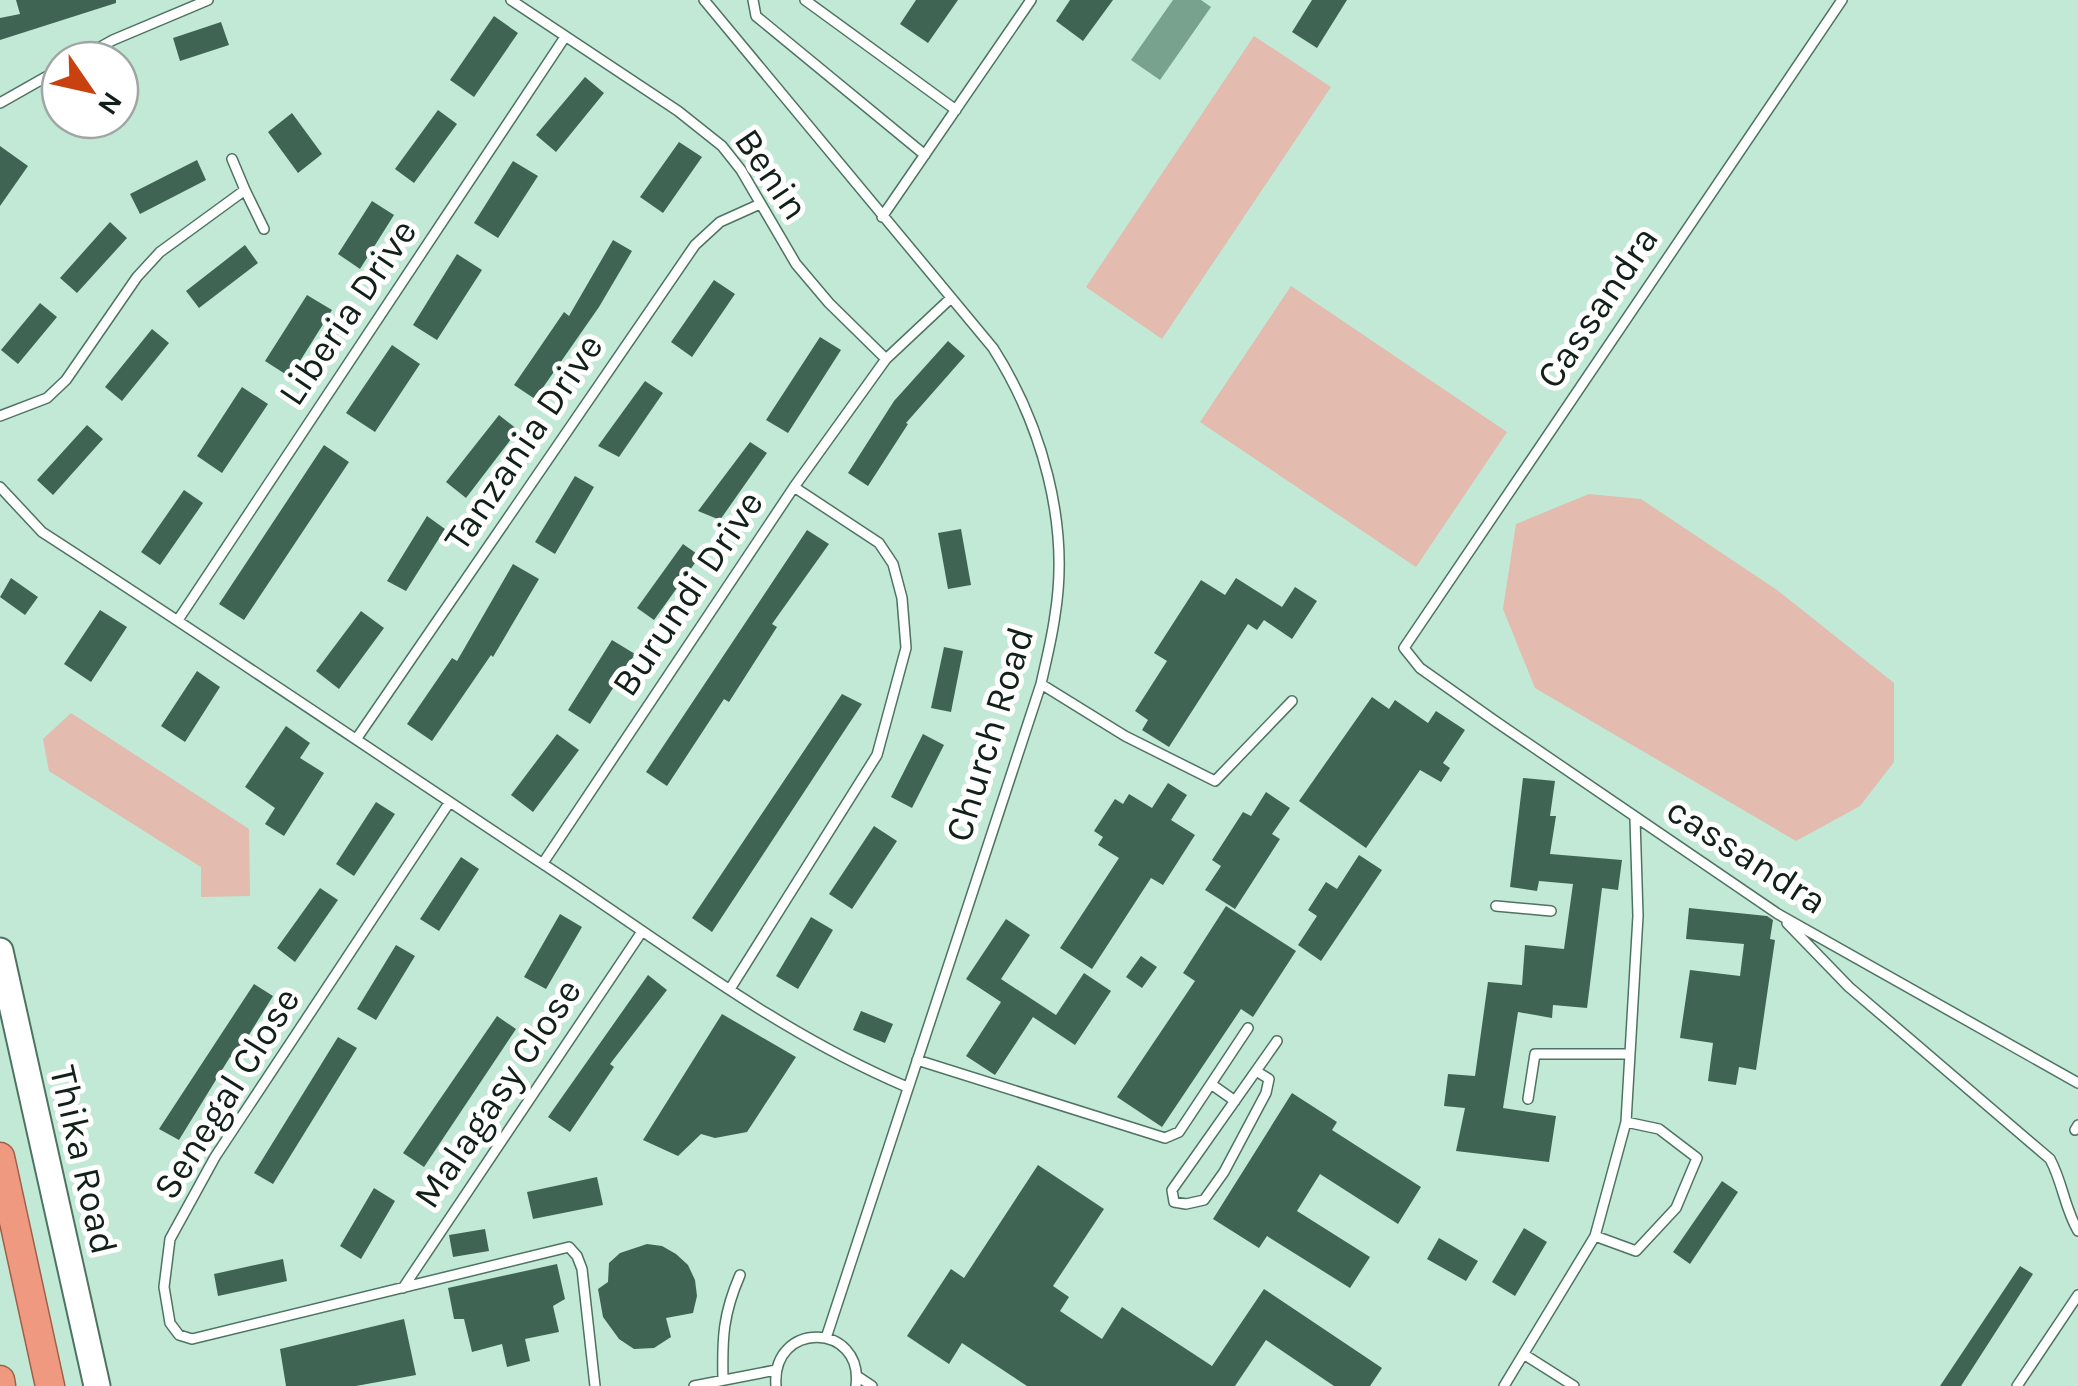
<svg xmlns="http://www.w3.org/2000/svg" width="2078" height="1386" font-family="Karla,sans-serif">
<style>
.green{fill:#e3bbaf}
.water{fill:#78a28e}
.building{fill:#406453}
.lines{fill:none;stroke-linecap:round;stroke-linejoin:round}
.service-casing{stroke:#4e7362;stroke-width:12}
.secondary-casing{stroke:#4e7362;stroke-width:29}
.trunk-casing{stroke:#9f5f48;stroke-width:31}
.service{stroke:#fff;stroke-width:9}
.secondary{stroke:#fff;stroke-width:25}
.trunk{stroke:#ef9a80;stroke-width:28}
.labels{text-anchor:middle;stroke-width:10;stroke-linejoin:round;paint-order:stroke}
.street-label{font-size:38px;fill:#112019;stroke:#fff}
</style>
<rect width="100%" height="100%" fill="#c1e9d6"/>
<path class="green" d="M1254,36L1331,87L1162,339L1086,287Z
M1291,286L1507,432L1416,567L1200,422Z
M1589,494L1641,499L1777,590L1894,683V762L1860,806L1796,841L1535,688L1503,609L1516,524Z
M71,713L249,829L250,896L201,897V867L49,771L43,739Z"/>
<path class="water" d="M1173,0H1201L1211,7L1160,80L1131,60Z"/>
<path class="building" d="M16,0H116V3L0,40V18L20,14Z
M916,0H958L928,43L900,24Z
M1070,0H1113L1083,41L1056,21Z
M1312,0H1347L1317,48L1292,32Z
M494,16L518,33L474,97L450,80Z
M221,22L229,45L180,61L173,38Z
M585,77L604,93L556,152L536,135Z
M438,110L457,124L414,183L395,169Z
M292,113L322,154L298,173L268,132Z
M679,142L702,157L663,213L640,197Z
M0,146L28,166L0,206Z
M197,160L206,180L140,214L130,194Z
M513,161L538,176L498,238L474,223Z
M372,201L394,215L360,269L338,254Z
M110,222L127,238L77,293L60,278Z
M613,240L632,251L599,307L535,399L514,385L564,312L569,316Z
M245,245L258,263L199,308L186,291Z
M457,254L482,270L437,340L413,325Z
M714,280L735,294L692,357L671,342Z
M307,295L332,310L290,377L265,361Z
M40,303L57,317L18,364L1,350Z
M152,329L169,343L122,401L105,387Z
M820,337L841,350L788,433L766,420Z
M948,341L965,356L906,423L908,424L868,486L848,473L894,401Z
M392,345L420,364L375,432L346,413Z
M645,381L663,393L619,457L598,446Z
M242,387L268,404L222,473L197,456Z
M499,415L518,430L466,498L446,482Z
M87,425L103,439L53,495L37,480Z
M750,442L767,453L720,520L698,511Z
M324,445L349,462L244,620L219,604Z
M575,476L594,487L555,554L535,542Z
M184,490L203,503L160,565L141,552Z
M427,516L445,529L406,591L387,581Z
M961,529L971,585L948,589L938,533Z
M807,530L829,544L772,624L777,627L729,702L724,699L667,786L646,772Z
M683,544L700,556L654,620L637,608Z
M513,564L539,579L493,657L491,655L432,741L407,724L452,658L457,661Z
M11,578L38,597L25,615L0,597Z
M1236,578L1282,607L1295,587L1317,601L1292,639L1264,620L1257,630L1248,624L1169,747L1142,730L1148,720L1135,711L1167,661L1154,653L1201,580L1225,595Z
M100,610L127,627L91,682L64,664Z
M361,611L384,628L339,689L316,671Z
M612,640L635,654L590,724L568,710Z
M944,647L963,651L951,712L931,708Z
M197,671L220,687L185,742L161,726Z
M842,694L862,704L712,932L692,918Z
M1372,697L1389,709L1395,700L1428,723L1436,711L1465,730L1443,763L1450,768L1441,782L1420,770L1366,848L1299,801Z
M286,726L310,743L300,758L324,773L284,836L265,824L275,808L245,787Z
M557,734L579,750L533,812L511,795Z
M923,734L944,745L912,808L891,797Z
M1523,778L1555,781L1550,816H1556L1550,854L1622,860L1618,890L1602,888L1587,1008L1553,1005L1552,1018L1518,1012L1503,1108L1556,1116L1549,1162L1456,1151L1465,1108L1444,1106L1448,1074L1475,1076L1488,982L1522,985L1525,945L1564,949L1573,884L1539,881L1537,891L1510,887Z
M1168,783L1187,795L1171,820L1195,835L1163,885L1151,878L1092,969L1060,948L1119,858L1098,845L1103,837L1094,831L1115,799L1123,804L1129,794L1152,808Z
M1266,792L1290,808L1272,834L1280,839L1235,909L1205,890L1221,866L1212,860L1243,812L1251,816Z
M376,802L395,814L354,876L336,864Z
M874,826L897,841L852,909L829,894Z
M1359,855L1382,870L1321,961L1298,945L1317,916L1308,910L1326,882L1337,889Z
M461,857L479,869L439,931L420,919Z
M320,888L338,900L295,962L277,948Z
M1226,906L1296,951L1253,1017L1241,1009L1162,1127L1117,1097L1195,981L1183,973Z
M1689,908L1767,916L1773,920L1770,939L1775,940L1756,1070L1739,1067L1736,1085L1708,1081L1713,1043L1680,1038L1690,970L1740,976L1744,944L1686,939Z
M560,914L582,927L546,989L524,977Z
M811,917L833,930L798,989L776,976Z
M1006,919L1030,935L1001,979L1056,1015L1084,973L1111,991L1075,1045L1033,1017L995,1075L966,1056L1001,1002L966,979Z
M396,945L415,956L376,1020L357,1009Z
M1141,956L1157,967L1142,988L1126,977Z
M648,975L667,990L610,1064L614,1067L570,1132L548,1117Z
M254,984L273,996L234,1059L230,1057L179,1140L159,1129Z
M861,1011L893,1024L885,1043L853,1030Z
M722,1014L796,1057L747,1132L715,1138L701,1134L678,1156L643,1140Z
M497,1016L516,1029L424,1167L403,1153Z
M338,1037L357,1048L273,1184L254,1173Z
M1292,1093L1337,1122L1332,1130L1421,1187L1398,1224L1320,1174L1297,1211L1370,1257L1350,1288L1267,1236L1259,1248L1213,1219Z
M1038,1165L1104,1209L1053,1286L1069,1297L1060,1311L1102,1339L1122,1307L1212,1366L1264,1289L1382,1368L1370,1386H1334L1266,1340L1235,1386H1027L962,1343L949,1364L907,1336L951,1269L964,1278Z
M597,1177L603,1205L533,1219L527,1192Z
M1722,1181L1738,1192L1690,1264L1673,1252Z
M374,1188L395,1201L361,1259L340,1246Z
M1524,1228L1547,1242L1515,1296L1492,1282Z
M485,1229L489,1251L453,1257L449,1235Z
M1439,1238L1478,1261L1466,1281L1427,1259Z
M647,1244L662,1246L676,1254L688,1265L695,1280L697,1296L693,1313L666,1318L671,1337L654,1348L634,1349L619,1339L603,1317L598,1289L608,1282L609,1263L620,1253Z
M283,1259L287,1281L218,1296L214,1274Z
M557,1264L565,1299L553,1306L559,1332L525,1339L530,1361L507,1367L502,1344L472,1352L464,1319H454L448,1288Z
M2020,1266L2033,1274L1961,1386H1940Z
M404,1319L416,1375L356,1386H286L280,1349Z"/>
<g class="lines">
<defs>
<path id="service" d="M511,0L678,111L722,146L741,170L796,264L829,303L886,359
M704,0L993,348C1042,425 1070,524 1055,615C1052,638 1046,661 1041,684L826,1338
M753,0L756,16L925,155
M805,0L956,110
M1842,0L1404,648L1420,668L1495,721L1778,914L2078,1083
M77,60L113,40L208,0
M0,103L60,69
M232,159L245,190
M882,217L1031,0
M0,416L47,398L66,380L137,277L160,252L245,190L264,229
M0,487L42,532C209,640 374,752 540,862C660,940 774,1031 907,1087
M178,620L565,37
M1041,684L1125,736L1215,781L1292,701
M357,738L695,245L720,222L760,204
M449,803L215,1157L170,1239L164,1287L170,1323L179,1335L192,1339L569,1247L577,1256L582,1269L595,1386
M543,863L794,487L886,359L951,298
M1496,906L1551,911
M1787,923L1849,987L2050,1159C2063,1183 2064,1207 2078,1231
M730,989L877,755L906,648L902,598L893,564L879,543L794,487
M917,1060L1165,1138L1179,1132L1248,1028
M1256,1071L1269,1079L1266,1093L1224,1172L1204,1200L1186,1204L1174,1202L1172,1190C1207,1141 1242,1091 1277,1041
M1211,1084L1235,1101
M1528,1099L1535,1054H1630
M2075,1130L2078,1125
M1595,1236L1636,1251L1676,1208L1697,1158L1659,1129L1626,1122
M403,1288L641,933
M1525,1355L1574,1386
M857,1376L872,1386
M723,1380C722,1338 723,1314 740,1275
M694,1386L776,1370
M776,1386C771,1320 864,1322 856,1386
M1504,1386L1595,1236L1626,1122L1638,916L1635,819
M2017,1386L2078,1295"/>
<path id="secondary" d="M0,951L97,1386"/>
<path id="trunk" d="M0,1157L50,1386
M0,1380L1,1386"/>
</defs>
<use href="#service" class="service-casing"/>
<use href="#secondary" class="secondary-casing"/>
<use href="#trunk" class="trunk-casing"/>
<use href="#service" class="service"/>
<use href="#secondary" class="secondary"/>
<use href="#trunk" class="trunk"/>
</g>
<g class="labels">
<g class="street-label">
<text transform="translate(772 174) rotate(56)" y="13">Benin</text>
<text transform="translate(1597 307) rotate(-56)" y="13">Cassandra</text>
<text transform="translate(347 312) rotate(-56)" y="13">Liberia Drive</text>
<text transform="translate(523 442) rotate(-56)" y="13">Tanzania Drive</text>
<text transform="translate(687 593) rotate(-56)" y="13">Burundi Drive</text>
<text transform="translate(989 734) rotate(-73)" y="13">Church Road</text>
<text transform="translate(1747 855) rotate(33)" y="13">cassandra</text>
<text transform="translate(226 1093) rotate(-58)" y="13">Senegal Close</text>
<text transform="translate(497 1093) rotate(-56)" y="13">Malagasy Close</text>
<text transform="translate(84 1160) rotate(77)" y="13">Thika Road</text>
</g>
</g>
<g transform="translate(90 90) rotate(124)"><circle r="48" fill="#ffffff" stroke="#a0a6a3" stroke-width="2.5"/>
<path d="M0-8L18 38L0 25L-18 38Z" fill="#c8410e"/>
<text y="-15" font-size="28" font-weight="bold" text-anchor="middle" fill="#112019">N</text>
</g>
</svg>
